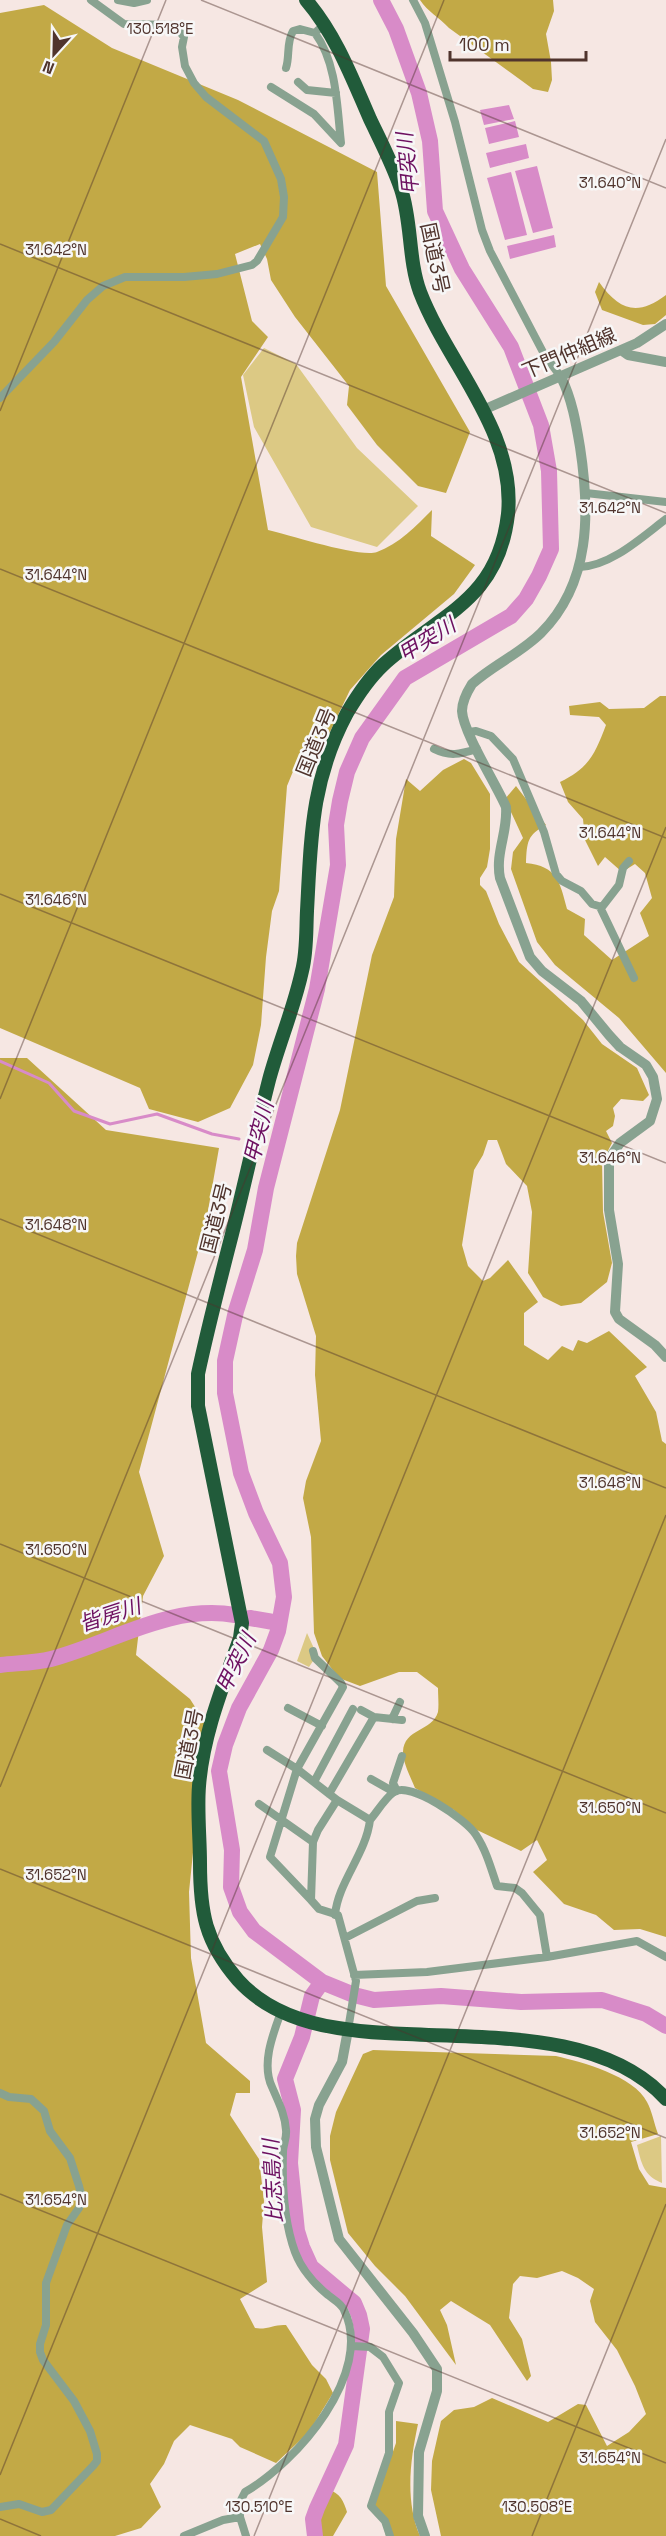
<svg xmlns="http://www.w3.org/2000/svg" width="666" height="2536" font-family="'Space Grotesk','Noto Sans JP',sans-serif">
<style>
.green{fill:#dcc984}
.forest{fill:#c2a946}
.water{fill:#d88bc8}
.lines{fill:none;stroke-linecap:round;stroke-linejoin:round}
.stream{stroke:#d88bc8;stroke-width:3}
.river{stroke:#d88bc8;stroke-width:16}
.minor{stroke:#88a290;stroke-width:8}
.tertiary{stroke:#88a290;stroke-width:10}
.trunk{stroke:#215b3a;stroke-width:14}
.ticks{fill:none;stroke:#50342d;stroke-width:1.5;stroke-opacity:0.45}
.labels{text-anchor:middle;stroke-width:5;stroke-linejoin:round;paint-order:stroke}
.street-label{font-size:20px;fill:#50342d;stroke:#f7f7f7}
.water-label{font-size:21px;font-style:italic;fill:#6d1060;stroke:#f7f7f7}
.ticks-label{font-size:15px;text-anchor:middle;fill:#50342d;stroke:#f7f7f7;stroke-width:5;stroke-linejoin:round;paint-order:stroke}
</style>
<rect width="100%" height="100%" fill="#f6e7e3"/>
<path class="green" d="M264,348L296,364L357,448L418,506L377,547L311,527L254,427L243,375Z
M307,1633L317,1655L309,1667L297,1661Z
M661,2136L662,2183C644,2176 641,2163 637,2145Z"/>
<path class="forest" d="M420,0H553L554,11L546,34L551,62L552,80L548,92L533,89L449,28C439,17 428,12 420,0Z
M44,5L112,48L238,100L377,172L386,286L470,432L446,493L418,486L377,445L347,405L349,386L295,317L271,280L267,259L260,244L235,254L252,321L268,337L241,377L268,530C290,535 360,558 377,552C399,544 416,526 432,510L431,536L475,565L454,594L381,655L350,690L326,740L301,752L287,786L279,891L272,911L266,957L261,1025L253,1065L230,1108L198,1122L149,1109L140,1088L0,1028V13Z
M599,282C619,310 637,317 666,295V315L655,324L643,325L602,310L595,292Z
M660,696H666V1073L619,1018L555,965L537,942L511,869L513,852L523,838L505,799L516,786L546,825C527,835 527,842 526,863C557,866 560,882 567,909L585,919L584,935L612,960L649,936L640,913L652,898L645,873L635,864L622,872L605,857L598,866L585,840L583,819L568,802L560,782C589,768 595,754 606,725L599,717L570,715L569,706L600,702L609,709L644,708Z
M464,759L471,763L490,794V849L487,867L480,878V885L486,891L499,924L519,962L583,1020L602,1044L637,1068L649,1095L643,1101L621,1099L613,1108L615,1116L613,1126L606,1131L612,1143L602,1162L603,1212L612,1263L607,1282L581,1303L561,1306L543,1297L528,1273L532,1212L527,1186L506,1164L497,1140H488L483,1155L474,1170L462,1245L468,1266L483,1281L490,1278L508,1260L538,1302L524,1313V1345L548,1360L562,1346L573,1351L578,1340L587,1343L609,1331L647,1367L635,1376L656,1412L662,1441L666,1444V1937L640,1929L614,1930L596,1915L564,1904L533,1872L547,1860L537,1840L521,1851L477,1830L454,1810L415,1788C411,1778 403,1763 403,1752C404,1728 432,1732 438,1712C439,1705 438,1695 438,1688L417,1672H399L360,1686L339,1678L322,1656L314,1633L311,1537L303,1498L306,1481L321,1441L315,1375L316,1336L297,1274L296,1256L297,1243L340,1110L372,955L394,897L396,839L406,779L420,791L443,770Z
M0,1058H27L106,1130L219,1148L206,1222L139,1472L164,1556L143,1596L136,1655L190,1699L206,1724L189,1892L191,1958L206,2043L250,2081V2093H236L230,2115L259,2159L264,2201L262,2227L267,2282L240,2299L255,2328C267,2330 275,2324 286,2325L312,2365L326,2379L333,2393L309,2432L276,2463L240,2447L232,2439L190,2425L174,2441L164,2464L150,2484L161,2507L141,2528L115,2536H0Z
M373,2050L556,2056C582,2062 634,2076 647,2102C652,2111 654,2123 658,2134L631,2142L639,2169L649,2185L666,2188V2536H441L431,2490L432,2461L441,2421L454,2410L474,2407L492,2398L548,2422L578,2404L586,2405L607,2446L629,2432L646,2414L635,2386L617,2350L595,2322L590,2301L594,2289L578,2278L562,2271L537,2278L520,2276L513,2284L509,2318L522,2339L531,2376L527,2381L490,2325L451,2301L440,2310L447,2325L456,2365L405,2296L375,2266L348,2233L330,2160V2136L336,2112L363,2054Z
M396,2421L418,2424C410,2461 405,2501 420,2536H386L380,2512L374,2506L396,2443Z
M328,2490C340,2492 344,2502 347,2512L333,2536H315C312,2516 308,2502 328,2490Z"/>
<path class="water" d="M509,105L514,119L484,125L480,110Z
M515,121L519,137L489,144L485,128Z
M526,144L529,158L490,168L486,153Z
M537,166L553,228L533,233L515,171Z
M511,172L527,235L505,240L487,178Z
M554,235L556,247L510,259L507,246Z"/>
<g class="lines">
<path class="stream" d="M0,1061L49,1083L74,1111L110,1124L157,1114L212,1134L239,1139"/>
<path class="river" d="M381,0L396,29L419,93L430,141L435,211L462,269L511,347L541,425L549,471L551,549L539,576L526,599L511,616L405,678L362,738L347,772L340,801L336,825L338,865L317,989L266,1188L255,1250L236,1311L225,1361V1393L241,1473L256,1513L280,1563L284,1597L278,1631L271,1650L239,1708L225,1745L219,1771L232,1850L231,1887L240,1912L254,1931L322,1982L354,1995L374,2000L441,1996L521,2002L602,2000L646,2014L666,2026
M250,1618L279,1623
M0,1665C16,1663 35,1663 51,1659C112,1643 169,1604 235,1615
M315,2536L313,2519L317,2508L346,2445L362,2329L359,2315L354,2303L311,2267L302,2247L297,2231L290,2163L293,2110L285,2079L302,2037L312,1996L322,1982"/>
<path class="minor" d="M118,0L134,3L147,0
M413,0L425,23L455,122L482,230L490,251L544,354L561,377
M286,68C290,56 286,43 293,31L300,29L315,33L318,30
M298,82L307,90L336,93
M271,87L314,114L341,143C337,107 337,63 315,33
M0,398L54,342L87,300L103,286L125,277H184L217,274L252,265L257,261L283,217L284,197L281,179L264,141L206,97L194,83L185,66L182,47L184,37L175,25L124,24L91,0
M586,493L666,502
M580,567C611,566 642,537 666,519
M469,732L476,731L491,736L513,759L544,832L556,874L562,881L581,891L592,904L602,907L619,885L623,868L629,861
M434,749C450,757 460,754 477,749
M600,907L634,978
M313,1651L315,1658L341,1683L343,1687L297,1769L337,1800L318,1830L313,1842L311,1900L319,1909L338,1915L356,1981L348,2030
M288,1708L322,1726
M374,1717L402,1720
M392,1719L400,1702
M267,1750L297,1769L270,1857L311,1900
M371,1779L394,1792
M314,1782L353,1709
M397,1791L393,1783L402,1756
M329,1794L374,1717L361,1710
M337,1800L370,1820C377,1812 385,1798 394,1792C410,1781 467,1820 476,1835C486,1850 491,1868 497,1886L515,1888L522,1893L540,1915L547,1957
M259,1804L313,1842
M335,1915C338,1882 366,1854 370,1820
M345,1938L417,1901L435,1898
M354,1975L427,1972L547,1957L637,1941L666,1957
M0,2093L9,2097L31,2099L44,2111L50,2131L70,2158L79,2186L82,2198L79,2208L67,2225L46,2283V2325L40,2344V2352L43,2360L74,2401L90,2431L97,2454V2461L93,2466L51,2510L42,2512L19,2504L0,2507
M352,2346L370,2347L383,2357L399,2383L389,2412V2453L371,2506L385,2521L390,2536
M240,2517L246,2536
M184,2536L223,2520L240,2517V2502L245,2492C296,2463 375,2373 344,2310C341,2303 334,2300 328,2295C314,2284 301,2268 295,2252C284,2222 282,2184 283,2152C283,2145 287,2138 286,2130C285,2114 278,2101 272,2087C261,2064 273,2034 281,2012"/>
<path class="tertiary" d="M621,350L628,355L666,362
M561,377C572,399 576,423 580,447C590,512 591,583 541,633C521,653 493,665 472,684C467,692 462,701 462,711C463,732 496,784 506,807C508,832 495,853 500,878L530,957L542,971L581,1001L609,1035L620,1047L646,1065L653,1077L657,1099L650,1121L620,1143L609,1159V1210L618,1264L615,1312L619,1319L655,1345L666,1357
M483,410L637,343L666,324
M348,2030L342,2062L319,2105L315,2119L316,2147L339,2239L413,2333L437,2369V2391L419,2452L418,2516L425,2536"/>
<path class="trunk" d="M306,0C336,35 352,78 370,119C381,142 393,165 401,189C412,222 408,259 420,292C448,365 516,431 508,514C498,602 439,614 383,665C368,679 357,696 347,713C311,780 311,837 307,911C306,931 307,952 302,971C294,1008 279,1043 269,1080C256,1131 245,1183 232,1234C220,1281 208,1327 198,1374V1406L242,1623L240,1638C223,1686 203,1734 199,1786C197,1811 200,1838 200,1863C200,1912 205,1942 238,1980C264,2009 300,2022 338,2028C439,2045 591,2017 666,2099"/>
</g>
<path class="ticks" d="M201,0L666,188M0,244L666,513M0,411L166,0M0,569L666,838M0,894L666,1163M0,1099L444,0M0,1219L666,1488M0,1544L666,1813M0,1787L666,139M0,1869L666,2138M0,2194L666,2463M0,2475L666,827M0,2519L41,2536M254,2536L666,1515M532,2536L666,2204"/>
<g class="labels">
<g class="street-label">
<text transform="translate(435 258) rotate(78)" y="7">国道3号</text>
<text transform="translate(569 353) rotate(-23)" y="7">下門仲組線</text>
<text transform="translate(316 742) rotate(-68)" y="7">国道3号</text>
<text transform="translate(216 1218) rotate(-76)" y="7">国道3号</text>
<text transform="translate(189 1744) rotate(-79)" y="7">国道3号</text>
</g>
<g class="water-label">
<text transform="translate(408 164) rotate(-96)" y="7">甲突川</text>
<text transform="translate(427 640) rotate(-32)" y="7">甲突川</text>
<text transform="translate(259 1132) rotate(-76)" y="7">甲突川</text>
<text transform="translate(110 1615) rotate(-18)" y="7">皆房川</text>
<text transform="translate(236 1663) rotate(-64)" y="7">甲突川</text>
<text transform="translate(273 2181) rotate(-93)" y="7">比志島川</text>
</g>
</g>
<g class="ticks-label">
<text x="160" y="34">130.518°E</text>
<text x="610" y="188">31.640°N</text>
<text x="56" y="255">31.642°N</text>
<text x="610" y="513">31.642°N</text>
<text x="56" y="580">31.644°N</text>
<text x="610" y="838">31.644°N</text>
<text x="56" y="905">31.646°N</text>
<text x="610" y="1163">31.646°N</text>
<text x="56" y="1230">31.648°N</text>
<text x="610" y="1488">31.648°N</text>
<text x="56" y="1555">31.650°N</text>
<text x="610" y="1813">31.650°N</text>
<text x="56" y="1880">31.652°N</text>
<text x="610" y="2138">31.652°N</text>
<text x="56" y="2205">31.654°N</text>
<text x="610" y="2463">31.654°N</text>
<text x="259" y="2512">130.510°E</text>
<text x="537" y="2512">130.508°E</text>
</g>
<g transform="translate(54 54) rotate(202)" stroke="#f7f7f7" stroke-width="4.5" paint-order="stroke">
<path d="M0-4.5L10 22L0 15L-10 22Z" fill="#50342d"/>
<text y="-9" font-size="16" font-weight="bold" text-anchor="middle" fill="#50342d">N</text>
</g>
<path d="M450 51v9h136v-9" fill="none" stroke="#50342d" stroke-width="3"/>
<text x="459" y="51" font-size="18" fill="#50342d" stroke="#f7f7f7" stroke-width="4.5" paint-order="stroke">100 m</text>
</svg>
